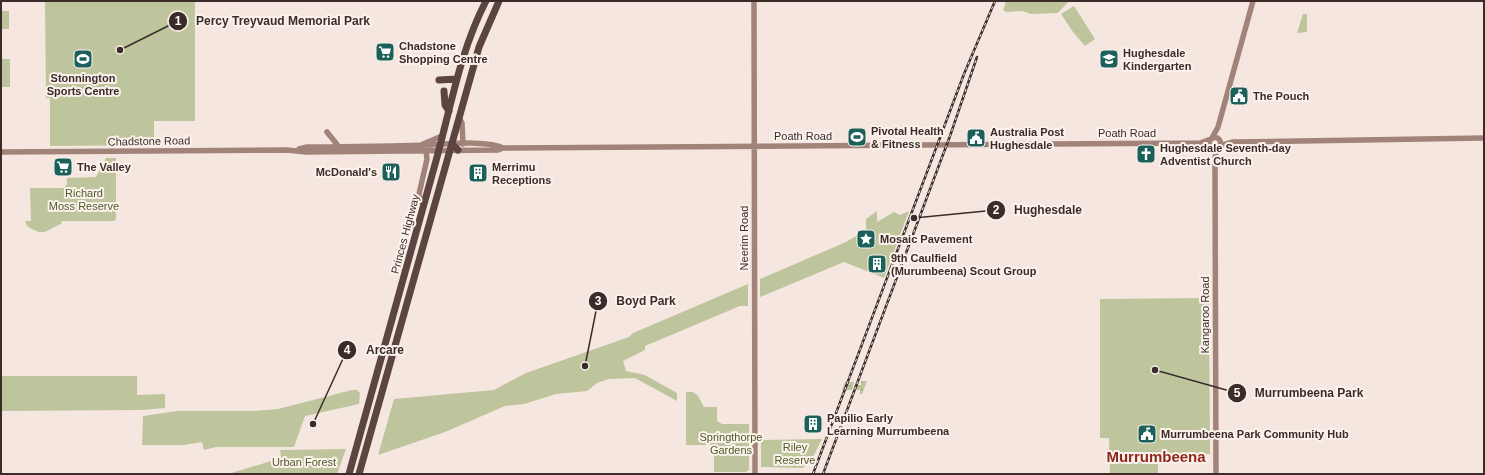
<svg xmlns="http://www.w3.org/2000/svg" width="1485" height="475" font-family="Helvetica,sans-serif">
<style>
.grass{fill:url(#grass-dots)}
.green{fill:#bec59d}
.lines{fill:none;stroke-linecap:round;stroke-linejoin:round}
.secondary{stroke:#a2837a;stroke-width:5.5}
.highway{stroke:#5c4540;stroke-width:7}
.rail-casing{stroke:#3b2c2a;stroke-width:2.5}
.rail{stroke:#fbf2ec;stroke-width:1;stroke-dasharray:3;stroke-linecap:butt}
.labels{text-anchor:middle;stroke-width:4;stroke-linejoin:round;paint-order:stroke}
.poi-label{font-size:11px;font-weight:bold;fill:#3b2c2a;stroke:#fbf2ec;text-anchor:start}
.street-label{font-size:11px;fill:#3b2c2a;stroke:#fbf2ec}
.park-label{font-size:11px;fill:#515b2b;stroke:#fbf2ec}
.district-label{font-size:15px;font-weight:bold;fill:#90271c;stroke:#fbf2ec}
.leader{fill:none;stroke:#3b2c2a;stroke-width:1.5}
.callout-dot{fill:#3b2c2a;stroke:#fbf2ec;stroke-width:1.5}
.mark-label{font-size:12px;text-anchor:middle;font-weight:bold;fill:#fff}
.callout-label{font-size:12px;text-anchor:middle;font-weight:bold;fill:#3b2c2a;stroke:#fbf2ec;stroke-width:4;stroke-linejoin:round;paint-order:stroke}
</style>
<defs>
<pattern id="grass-dots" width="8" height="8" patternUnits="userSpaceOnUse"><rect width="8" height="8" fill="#bec59d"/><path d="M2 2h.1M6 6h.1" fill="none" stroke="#a4a987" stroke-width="1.8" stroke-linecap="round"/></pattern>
</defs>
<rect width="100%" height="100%" fill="#f5e7df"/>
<path class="grass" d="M861,381H867L862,394H860V390H854L855,385H861Z
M845,382H854L852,390H842Z"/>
<path class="green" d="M45,1H193L195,3V121H154V145L50,146V98H46Z
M1006,1H1069L1058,13L1031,14L1023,11L1006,12L1003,10Z
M1074,6L1095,39L1085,46L1073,32L1061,14Z
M1,11H9V29H1Z
M1303,14H1307V32L1297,33Z
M1,59H10V87H1Z
M106,158H116V219L114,221H62L61,224C45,230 46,238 27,226L25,221H31L30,188H64L67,184V178L96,177Z
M877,211V222L894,212L900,215L909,211L884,278L844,262L760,297V279L846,242L866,230V219Z
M748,284V306H740L645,346V350L623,361L626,371L645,375L677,393V401L635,378L609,379L597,383L587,391L556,394L524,404L505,406L445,432L378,455L394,399L494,390L526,373L629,337L633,333Z
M1209,298L1210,454L1158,455V474H1110L1109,438H1100V299Z
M1,376H137V395L165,394V408L143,410L1,411Z
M352,390H357L360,393L359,404L305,416L294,447H216L204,450L202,442L184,445H142L143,416L177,411H254L278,409Z
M686,392H693L698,396L704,407H717V421L722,424H749V470L745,472H714V445H686Z
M822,439L813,457L803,468L761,467V440Z
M346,449L337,474H228L281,458L280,450Z"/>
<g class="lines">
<path class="secondary" d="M754,1L755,474
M459,117L462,123L463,144
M327,132L339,147
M1209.5 143a5.5 5.5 0 1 1 11 0a5.5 5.5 0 1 1-11 0Z
M1212,138L1218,127L1253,1
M423,144L442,136
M1219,146L1233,142L1484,138
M299,149L307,147C348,147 389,146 430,145C448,144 489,140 503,148
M1,152L287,150L306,152L498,150L503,148L1200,143L1211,139
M424,205L420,200L419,194L427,159L426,151
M1216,474L1215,165V157L1218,147"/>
<path class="highway" d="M439,80L457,79
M444,91L445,105L449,111
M452,144L458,150
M349,474C377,372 406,270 434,168C450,112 459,53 486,1
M359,474L479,47L499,1"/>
<defs>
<path id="rail" d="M813,474L964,74L995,1
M823,474L950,136L977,57"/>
</defs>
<use href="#rail" class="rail-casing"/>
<use href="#rail" class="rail"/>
</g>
<defs>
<symbol id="supermarket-square" viewBox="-11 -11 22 22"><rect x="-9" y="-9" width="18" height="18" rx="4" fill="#1b605b" stroke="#fbf2ec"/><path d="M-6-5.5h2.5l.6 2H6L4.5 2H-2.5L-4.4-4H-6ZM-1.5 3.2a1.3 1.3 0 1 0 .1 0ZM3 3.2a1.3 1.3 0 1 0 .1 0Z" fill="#fff"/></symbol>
<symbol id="stadium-square" viewBox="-11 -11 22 22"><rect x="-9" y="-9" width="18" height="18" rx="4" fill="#1b605b" stroke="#fbf2ec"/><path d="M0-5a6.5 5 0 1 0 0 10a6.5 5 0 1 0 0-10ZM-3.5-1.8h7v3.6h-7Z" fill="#fff"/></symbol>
<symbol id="school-square" viewBox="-11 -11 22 22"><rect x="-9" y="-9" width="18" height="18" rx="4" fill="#1b605b" stroke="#fbf2ec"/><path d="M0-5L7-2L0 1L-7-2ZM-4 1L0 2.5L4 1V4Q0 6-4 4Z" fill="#fff"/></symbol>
<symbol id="civic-square" viewBox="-11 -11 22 22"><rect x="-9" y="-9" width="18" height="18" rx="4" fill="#1b605b" stroke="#fbf2ec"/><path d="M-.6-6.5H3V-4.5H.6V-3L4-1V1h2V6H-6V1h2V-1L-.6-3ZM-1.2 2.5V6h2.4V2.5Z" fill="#fff"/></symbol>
<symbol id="church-square" viewBox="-11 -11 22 22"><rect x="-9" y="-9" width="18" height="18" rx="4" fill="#1b605b" stroke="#fbf2ec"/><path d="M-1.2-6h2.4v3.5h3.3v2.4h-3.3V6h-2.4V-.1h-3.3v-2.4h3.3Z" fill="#fff"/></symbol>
<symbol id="restaurant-square" viewBox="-11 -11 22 22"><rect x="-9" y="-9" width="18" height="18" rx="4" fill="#1b605b" stroke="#fbf2ec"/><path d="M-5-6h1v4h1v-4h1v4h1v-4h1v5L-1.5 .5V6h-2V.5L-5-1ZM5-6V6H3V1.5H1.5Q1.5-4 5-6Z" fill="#fff"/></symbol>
<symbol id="building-square" viewBox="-11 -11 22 22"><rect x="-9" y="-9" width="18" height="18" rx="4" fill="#1b605b" stroke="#fbf2ec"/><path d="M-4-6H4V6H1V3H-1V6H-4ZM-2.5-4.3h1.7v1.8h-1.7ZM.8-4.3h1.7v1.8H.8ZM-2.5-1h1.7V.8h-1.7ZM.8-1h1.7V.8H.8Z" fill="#fff"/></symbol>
<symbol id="sight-square" viewBox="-11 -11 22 22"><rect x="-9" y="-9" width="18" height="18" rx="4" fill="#1b605b" stroke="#fbf2ec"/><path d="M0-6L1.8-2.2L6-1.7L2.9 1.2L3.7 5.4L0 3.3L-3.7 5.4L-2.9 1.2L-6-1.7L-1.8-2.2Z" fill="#fff"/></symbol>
</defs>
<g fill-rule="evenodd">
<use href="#supermarket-square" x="374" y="41" width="22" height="22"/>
<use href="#stadium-square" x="72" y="48" width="22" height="22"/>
<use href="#school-square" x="1098" y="48" width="22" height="22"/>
<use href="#civic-square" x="1228" y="85" width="22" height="22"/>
<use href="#stadium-square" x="846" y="126" width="22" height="22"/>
<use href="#civic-square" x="965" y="127" width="22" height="22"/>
<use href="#church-square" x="1135" y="143" width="22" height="22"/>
<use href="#supermarket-square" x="52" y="156" width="22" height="22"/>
<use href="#restaurant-square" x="380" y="161" width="22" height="22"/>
<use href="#building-square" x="467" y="162" width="22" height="22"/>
<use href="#sight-square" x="855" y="228" width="22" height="22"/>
<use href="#building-square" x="866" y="253" width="22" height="22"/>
<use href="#building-square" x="802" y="413" width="22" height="22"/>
<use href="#civic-square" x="1136" y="423" width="22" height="22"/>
</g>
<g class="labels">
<g class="poi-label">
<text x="399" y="50">Chadstone<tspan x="399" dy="13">Shopping Centre</tspan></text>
<text x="1123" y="57">Hughesdale<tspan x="1123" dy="13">Kindergarten</tspan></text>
<text x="83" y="82" text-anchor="middle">Stonnington<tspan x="83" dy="13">Sports Centre</tspan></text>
<text x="1253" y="100">The Pouch</text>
<text x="871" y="135">Pivotal Health<tspan x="871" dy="13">&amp; Fitness</tspan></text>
<text x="990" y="136">Australia Post<tspan x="990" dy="13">Hughesdale</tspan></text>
<text x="1160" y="152">Hughesdale Seventh-day<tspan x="1160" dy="13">Adventist Church</tspan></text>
<text x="77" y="171">The Valley</text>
<text x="492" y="171">Merrimu<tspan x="492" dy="13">Receptions</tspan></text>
<text x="377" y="176" text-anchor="end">McDonald's</text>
<text x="880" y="243">Mosaic Pavement</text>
<text x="891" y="262">9th Caulfield<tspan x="891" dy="13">(Murumbeena) Scout Group</tspan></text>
<text x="827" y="422">Papilio Early<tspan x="827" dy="13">Learning Murrumbeena</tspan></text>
<text x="1161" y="438">Murrumbeena Park Community Hub</text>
</g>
<g class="street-label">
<text x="1127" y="137">Poath Road</text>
<text x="803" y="140">Poath Road</text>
<text transform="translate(149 141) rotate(-1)" y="4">Chadstone Road</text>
<text transform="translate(405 234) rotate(-75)" y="4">Princes Highway</text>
<text transform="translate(744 238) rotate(-90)" y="4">Neerim Road</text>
<text transform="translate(1205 315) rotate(-90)" y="4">Kangaroo Road</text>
</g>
<g class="park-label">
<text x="84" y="197">Richard<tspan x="84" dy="13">Moss Reserve</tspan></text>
<text x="731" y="441">Springthorpe<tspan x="731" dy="13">Gardens</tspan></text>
<text x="795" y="451">Riley<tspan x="795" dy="13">Reserve</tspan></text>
<text x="304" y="466">Urban Forest</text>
</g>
<g class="district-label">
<text x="1156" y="462">Murrumbeena</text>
</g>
</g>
<path class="leader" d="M120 50L178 21M914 218L996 210M585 366L598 301M313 424L347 350M1155 370L1237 393"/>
<g class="callout-dot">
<circle cx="120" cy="50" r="4"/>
<circle cx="914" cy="218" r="4"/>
<circle cx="585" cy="366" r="4"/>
<circle cx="313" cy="424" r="4"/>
<circle cx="1155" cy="370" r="4"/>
<circle cx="178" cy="21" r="10"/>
<circle cx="996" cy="210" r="10"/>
<circle cx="598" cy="301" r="10"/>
<circle cx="347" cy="350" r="10"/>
<circle cx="1237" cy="393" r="10"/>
</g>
<g class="mark-label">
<text x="178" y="25">1</text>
<text x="996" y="214">2</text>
<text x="598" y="305">3</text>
<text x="347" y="354">4</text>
<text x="1237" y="397">5</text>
</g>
<g class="callout-label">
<text x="283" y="25">Percy Treyvaud Memorial Park</text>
<text x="1048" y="214">Hughesdale</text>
<text x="646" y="305">Boyd Park</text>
<text x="385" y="354">Arcare</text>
<text x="1309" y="397">Murrumbeena Park</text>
</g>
<rect width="1485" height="475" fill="none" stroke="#3b2c2a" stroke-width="4"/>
</svg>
